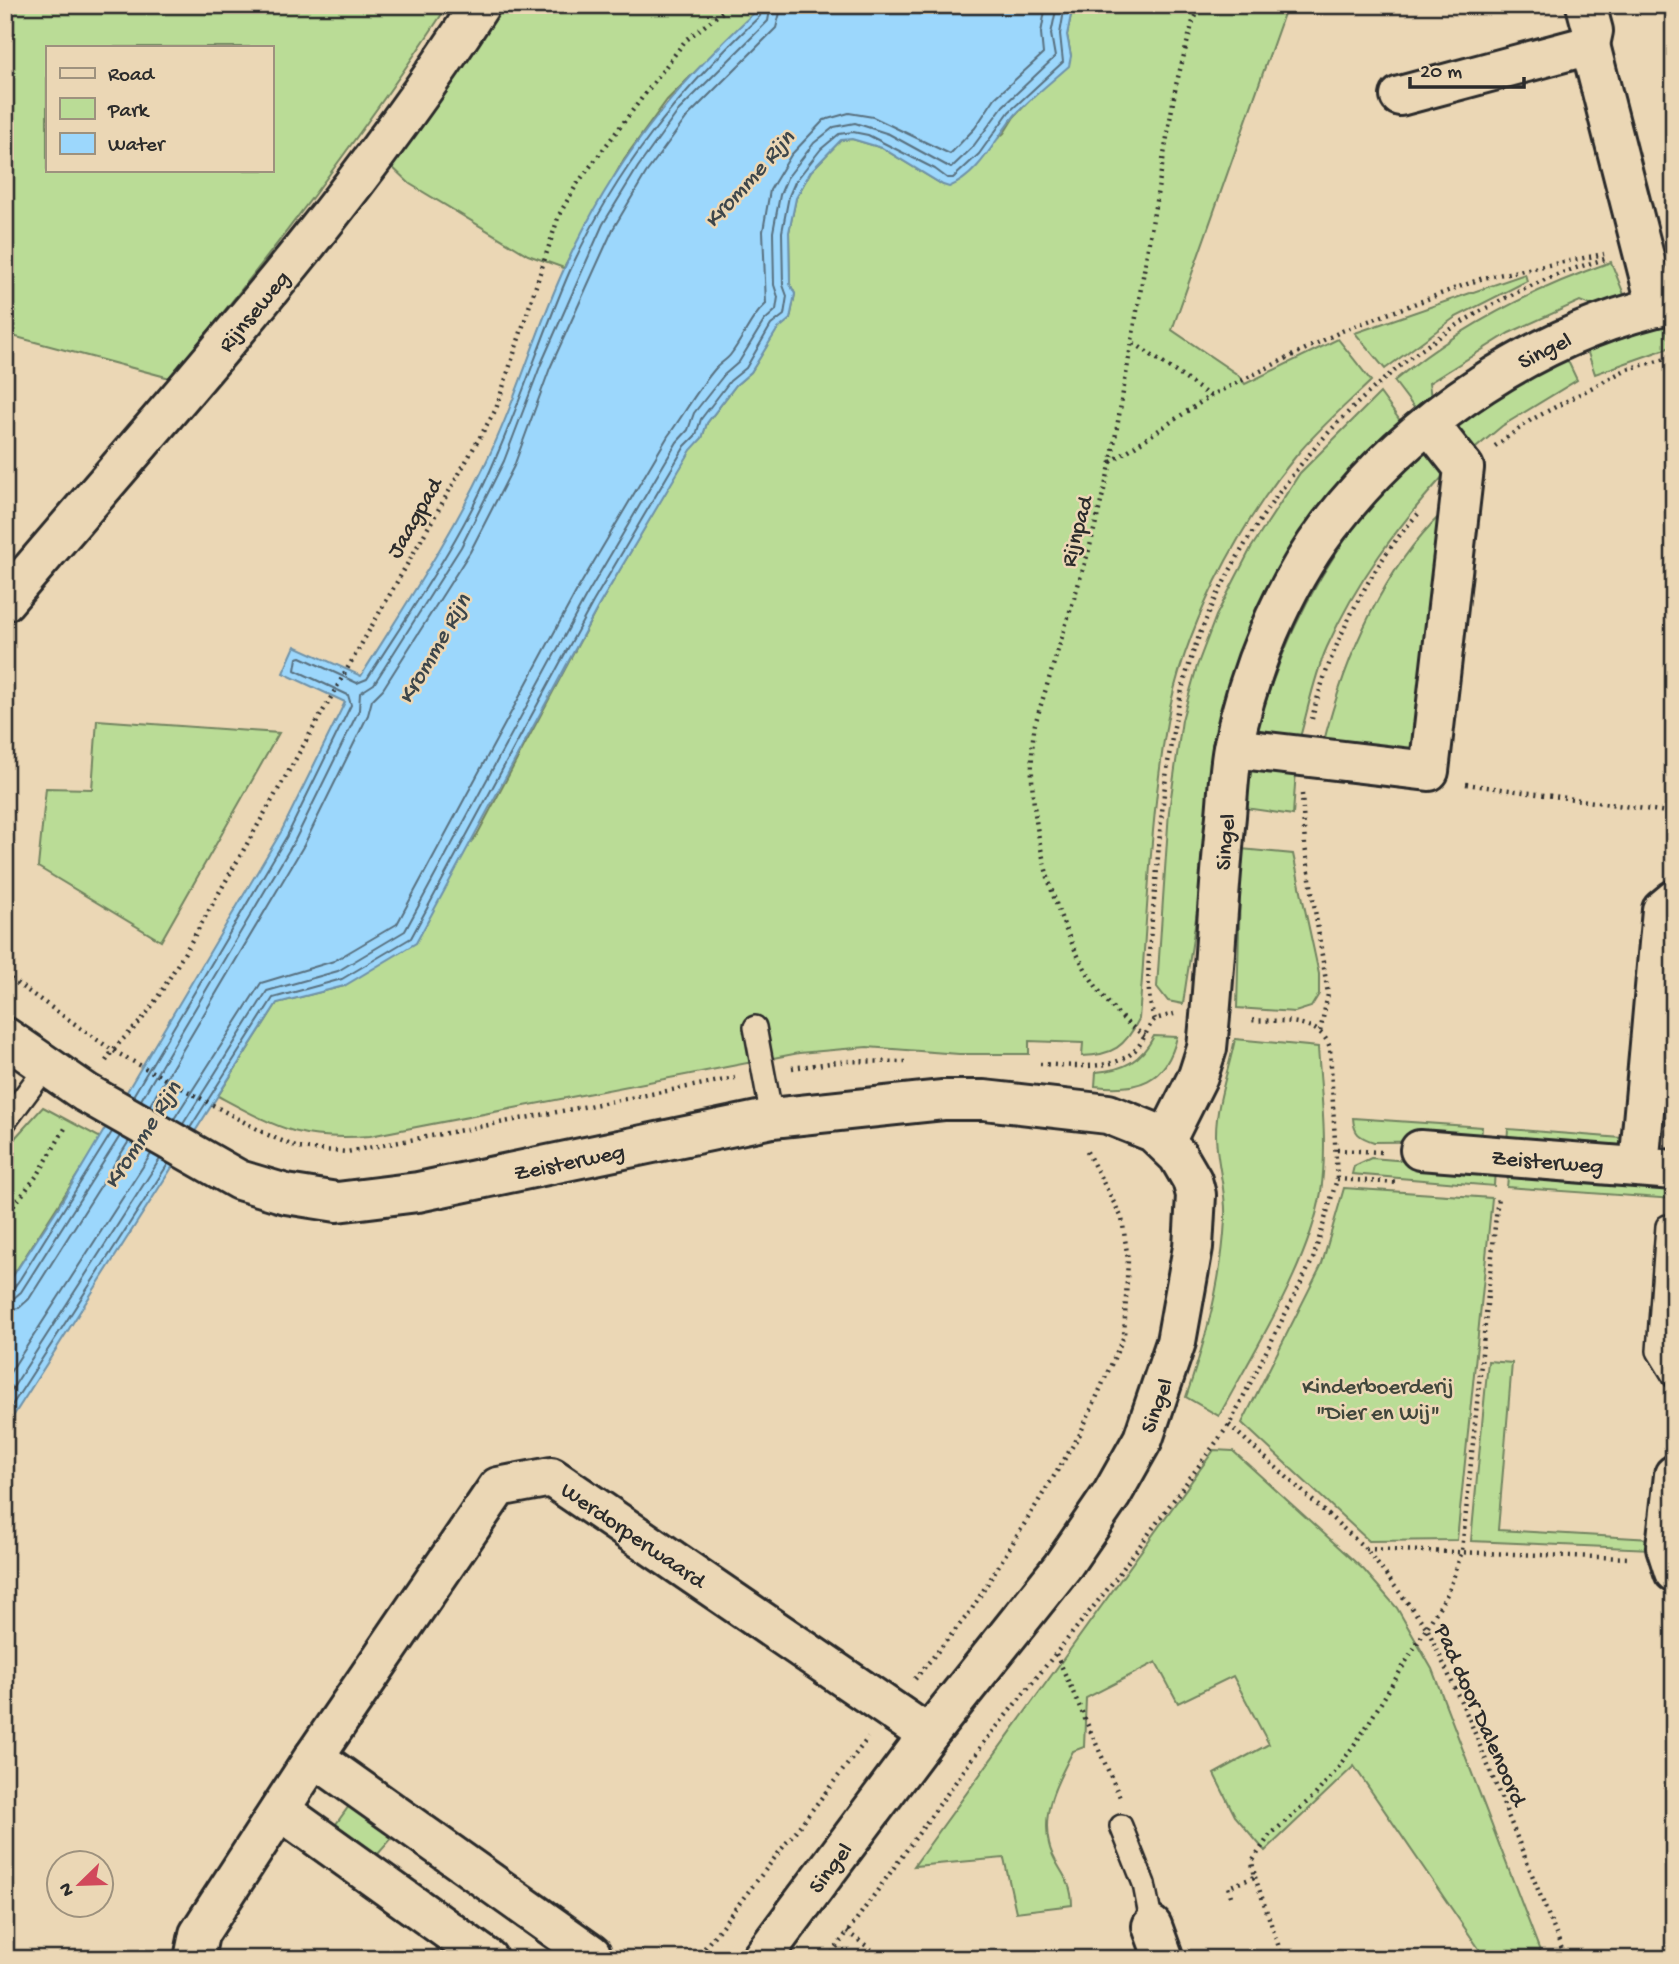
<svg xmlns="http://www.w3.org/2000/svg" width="1679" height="1964" font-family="'Gochi Hand',sans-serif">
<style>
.green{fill:#badc96;stroke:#728460;stroke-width:2;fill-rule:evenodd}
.water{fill:#9cd7fc;stroke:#6f92a8;stroke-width:2}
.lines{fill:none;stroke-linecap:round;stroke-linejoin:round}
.shore{stroke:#58707f;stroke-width:2}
.lane-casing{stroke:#2b2b2b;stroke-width:26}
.street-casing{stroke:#2b2b2b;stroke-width:44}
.secondary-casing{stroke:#2b2b2b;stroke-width:44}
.path{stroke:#2b2b2b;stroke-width:4.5;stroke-dasharray:2 5;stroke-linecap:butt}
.lane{stroke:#ebd7b5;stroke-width:21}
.street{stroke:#ebd7b5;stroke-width:38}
.secondary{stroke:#ebd7b5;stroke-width:38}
.labels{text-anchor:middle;stroke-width:5;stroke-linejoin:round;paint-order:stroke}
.street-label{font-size:23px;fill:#2b2b2b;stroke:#ebd7b5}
.park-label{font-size:23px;fill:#40463b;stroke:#ebd7b5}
.water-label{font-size:24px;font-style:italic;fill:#3c454a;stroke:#ebd7b5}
</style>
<rect width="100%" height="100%" fill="#ebd7b5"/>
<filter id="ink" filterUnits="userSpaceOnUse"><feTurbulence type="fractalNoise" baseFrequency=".0143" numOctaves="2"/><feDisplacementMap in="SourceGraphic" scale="14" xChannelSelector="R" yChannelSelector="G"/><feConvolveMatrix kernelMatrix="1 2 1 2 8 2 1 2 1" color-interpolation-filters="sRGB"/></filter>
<g filter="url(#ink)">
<path class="green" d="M5,5H448C362,135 269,258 170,378L5,334ZM47,47H271V170H47Z
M500,5H756V11L667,100L624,159L564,268L528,255L410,184L390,165Z
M1073,5H1287L1172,330L1238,375L1245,384L1338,339L1371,381C1345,406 1319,428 1296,456C1237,527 1183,631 1167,722C1150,820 1147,921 1139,1019C1125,1047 1113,1055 1082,1056L1083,1043L1029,1041V1054H959L867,1047L799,1053L370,1136C299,1141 280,1129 218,1096L277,1003L344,986L477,835L599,605L691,449L702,438L707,423L736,385L751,372L777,329L790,319L795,294L790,284L789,232L796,198L811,171L841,140L852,139L882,148L943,185L1004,133L1014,117L1071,56L1067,35Z
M1611,262L1625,297L1597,308L1580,301L1509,333L1429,383L1431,398L1416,410L1394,381C1459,327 1530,290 1611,262Z
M1525,274L1527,281L1454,318L1385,369L1355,333Z
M1665,324L1671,347L1595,374L1587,350Z
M1567,359L1577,380L1502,426L1471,452L1452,428L1534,375Z
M1380,393L1401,422C1330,496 1262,581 1230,680C1207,749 1207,822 1199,894C1195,931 1188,967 1183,1004L1168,1001L1157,987L1169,811L1182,720L1197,666L1216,616L1251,548L1300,473Z
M1426,450L1445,474C1397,527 1356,582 1327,647C1314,676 1308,710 1299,741L1256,734C1279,649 1316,572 1372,504C1388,485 1408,468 1426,450Z
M1442,513L1419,758L1322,749C1343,664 1378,576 1442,513Z
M97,720L279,733L161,941L38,867L46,788L92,789Z
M1251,764L1296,769L1293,815L1245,808Z
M1241,849L1293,854L1319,974V994L1311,1007L1295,1012L1237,1008Z
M1154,1036L1177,1037C1166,1083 1137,1091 1095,1086L1096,1072C1124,1070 1141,1061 1154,1036Z
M1235,1039L1318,1047C1321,1095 1328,1144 1321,1192C1309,1264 1254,1351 1219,1416L1186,1397C1206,1340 1222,1280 1225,1219C1227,1192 1216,1162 1216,1134C1216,1104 1229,1069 1235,1039Z
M43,1107L101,1138L5,1288V1149Z
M1353,1118L1482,1127L1481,1141L1374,1142C1359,1137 1354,1134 1353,1118Z
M1508,1129L1634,1139L1633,1153L1507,1143Z
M1371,1158L1495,1168L1494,1186L1352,1174L1354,1166Z
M1509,1169L1674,1181V1199L1507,1187Z
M1344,1188L1492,1198L1457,1540L1369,1541L1242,1423L1322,1264Z
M1488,1361L1512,1363L1498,1530L1651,1539V1549L1471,1541Z
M1214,1450L1233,1451L1364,1570L1397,1608L1432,1669L1543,1959H1486L1354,1766L1265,1851L1235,1816L1214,1774L1269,1744L1233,1676L1178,1703L1156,1662L1086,1698L1084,1747L1073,1751C1058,1780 1041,1810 1049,1844C1054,1868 1072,1876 1072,1905L1016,1912L1004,1858L914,1866Z
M349,1806L393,1837L371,1862L331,1831Z"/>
<path class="water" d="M756,5H1073L1067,35L1071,56L1069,66C1051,82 1032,97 1016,114C995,138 981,174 949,187L943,185L882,148L852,139L841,140L811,171L796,198L789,232L790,284L795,294L790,319L777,330L751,372L736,385L707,423L702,438L691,450L599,605L416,943L344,986L277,1003L5,1429V1288L59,1206L281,832L345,702L283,673L295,646L361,676C406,604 453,534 489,456C518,396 536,330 564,269C612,164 672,89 756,11Z"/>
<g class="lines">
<path class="shore" d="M133,1096L287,836L351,705L348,695L295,670L297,658L301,657L357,683L367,679C413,607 464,535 497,455C523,395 543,333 569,273C615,170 678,93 760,16L762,5
M141,1100L295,840L359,710L360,693L374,684L461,547L504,461L541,364L603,224L638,167L679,110L768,21L771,5
M150,1105L304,845L368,715L372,700L383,689L470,552L514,466L550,368L613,229L646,173L687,117L776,28L782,5
M174,1119L261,983L334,961L397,924L576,592L668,436C684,414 697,390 715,369C720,363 727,360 731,354C744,337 750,318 766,304L763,231L770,190L791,155L824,120L849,113L873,117L950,154L975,128L995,98L1043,54L1041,33L1046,5
M183,1124L267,991L338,971L405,931L585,598L677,442L688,430L694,413L724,375L739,362L764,321L776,310L778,297L774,285L773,232L780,195L787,178L814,143L834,127L855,123L889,134L951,168L972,148L1003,106L1055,57L1051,34L1057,5
M190,1128L273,998L342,979L411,938L593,602L685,446L696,435L701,419L730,381L746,368L771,325L784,315L787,296L783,285L782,232L789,196L795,182L821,149L839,134L853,132L868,135L935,169L947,178H953L979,154L1009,112L1063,62L1060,34L1065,5
M5,1291L13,1289L20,1279L112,1132
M5,1300L14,1298L21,1292L120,1136
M5,1310L19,1308L29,1299L129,1141
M5,1380L151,1154
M5,1400L160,1159
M5,1416L168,1164"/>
<defs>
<path id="lane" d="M755,1027L772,1118
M5,1122L46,1067
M1667,1226L1658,1351L1674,1377
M1121,1826L1144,1884L1152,1926"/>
<g id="street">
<path d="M1586,5L1593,31L1590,45"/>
<path d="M1400,96L1590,45L1657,307"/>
<path d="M1233,748L1429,771L1464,468L1430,425"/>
<path id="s1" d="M1420,1150L1674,1170"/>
<path d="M1639,1167L1662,910L1674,900"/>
<path d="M1674,1475L1666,1547L1674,1572"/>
<path d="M314,1757L591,1954V1959"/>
<path d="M280,1810L488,1959"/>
<path d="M1152,1926L1164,1959"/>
<path id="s2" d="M194,1959L199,1934L314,1757L498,1487L551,1477L928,1735"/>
</g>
<g id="secondary">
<path id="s3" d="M5,601C169,407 343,219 480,5"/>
<path id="s4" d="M5,1037L86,1093L239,1180L286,1194L337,1202L418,1192L772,1118L943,1100H984L1108,1114L1153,1132L1178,1156L1192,1180L1196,1195L1193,1247L1176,1342L1143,1439L1112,1494L1062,1567L928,1735L761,1959"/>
<path id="s5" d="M1165,1142L1198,1076L1207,1048C1215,971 1218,893 1226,816C1228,793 1229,770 1233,748C1248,671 1282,588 1329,526C1412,417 1540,331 1674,303"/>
</g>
</defs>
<use href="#lane" class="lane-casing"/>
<use href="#street" class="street-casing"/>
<use href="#secondary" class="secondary-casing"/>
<path class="path" d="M1134,343L1210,396
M1495,446L1531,420L1627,369L1674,357
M1111,462L1210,396L1342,331L1483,278L1604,254
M1312,719C1327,653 1372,561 1420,512
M1466,784L1674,813
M1302,794L1305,846L1328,994L1320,1032
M5,975L112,1050L266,1134L298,1148L347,1152L735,1078
M1155,1019C1140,988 1155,905 1157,868C1163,792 1172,700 1202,629C1275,456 1422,311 1605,259
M1145,1036C1063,985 1019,815 1035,724L1089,550L1111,462L1176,85L1193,21L1202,5
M106,1061C116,1044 126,1037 138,1024C156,1003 169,978 184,954L496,409L559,215L577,184L685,41L731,5
M1040,1064C1070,1065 1116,1073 1137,1048C1145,1039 1147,1027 1155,1019L1174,1014
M792,1068L846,1061L905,1062
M1337,1150L1381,1152
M1337,1179L1399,1183
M5,1217L39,1173L67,1125
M1229,1425L1366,1549L1427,1628L1470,1721L1566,1959
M1366,1549L1629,1558
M1056,1654L1120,1797
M915,1679L970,1612L1080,1434L1124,1336L1128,1260L1122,1218L1086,1150
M1255,1877L1283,1959
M1231,1896L1228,1887L1255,1877L1252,1862L1269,1836L1315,1795L1338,1768L1365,1729L1449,1591L1462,1551L1498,1196
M847,1932L885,1959
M696,1959L868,1738
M828,1959L983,1744L1110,1586L1229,1425L1313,1259L1337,1179L1330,1048C1320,1016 1277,1022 1249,1020"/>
<use href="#lane" class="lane"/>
<use href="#street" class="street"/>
<use href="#secondary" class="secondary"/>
</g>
</g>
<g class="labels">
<g class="street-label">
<text dy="8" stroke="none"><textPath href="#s3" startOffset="382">Rijnseweg</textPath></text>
<text dy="8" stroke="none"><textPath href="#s5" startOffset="929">Singel</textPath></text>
<text transform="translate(413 517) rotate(-60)" y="8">Jaagpad</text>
<text transform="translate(1075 531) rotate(-75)" y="8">Rijnpad</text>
<text dy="8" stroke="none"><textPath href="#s5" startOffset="310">Singel</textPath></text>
<text dy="8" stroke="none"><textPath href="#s1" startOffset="128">Zeisterweg</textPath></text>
<text dy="8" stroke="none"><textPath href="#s4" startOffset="611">Zeisterweg</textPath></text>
<text transform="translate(1155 1405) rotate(-70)" y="8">Singel</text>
<text dy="8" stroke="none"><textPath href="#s2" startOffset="718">Werdorperwaard</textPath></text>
<text transform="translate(1482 1714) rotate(66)" y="8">Pad door Dalenoord</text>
<text transform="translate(829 1867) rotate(-53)" y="8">Singel</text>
</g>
<g class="park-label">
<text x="1378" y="1393">Kinderboerderij<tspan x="1378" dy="26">"Dier en Wij"</tspan></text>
</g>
<g class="water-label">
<text transform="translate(748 178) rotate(-48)" y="8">Kromme Rijn</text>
<text transform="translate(433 648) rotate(-60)" y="8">Kromme Rijn</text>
<text transform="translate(141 1134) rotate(-57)" y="8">Kromme Rijn</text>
</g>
</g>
<rect width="1679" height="1964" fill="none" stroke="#ebd7b5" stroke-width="28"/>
<rect x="14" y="14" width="1651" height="1936" fill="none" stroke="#2b2b2b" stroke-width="2.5" filter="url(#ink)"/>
<rect x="46" y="46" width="228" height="126" fill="#ebd7b5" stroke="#9e927e" stroke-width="2"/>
<rect x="60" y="68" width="35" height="10" fill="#ebd7b5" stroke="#9e927e" stroke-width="2"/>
<text x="108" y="80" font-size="21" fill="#2b2b2b">Road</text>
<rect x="60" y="98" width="35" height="21" fill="#badc96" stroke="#9e927e" stroke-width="2"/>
<text x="108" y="116" font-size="21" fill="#2b2b2b">Park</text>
<rect x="60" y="133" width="35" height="21" fill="#9cd7fc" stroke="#9e927e" stroke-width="2"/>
<text x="108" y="150" font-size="21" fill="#2b2b2b">Water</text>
<g transform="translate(80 1884) rotate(247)"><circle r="33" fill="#ebd7b5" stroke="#9e927e" stroke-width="2"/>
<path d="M0-5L12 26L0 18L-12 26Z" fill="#d1495b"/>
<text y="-10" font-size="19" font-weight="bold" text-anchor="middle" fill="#2b2b2b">N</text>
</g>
<path d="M1410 77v10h114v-10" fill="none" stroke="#2b2b2b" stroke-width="3.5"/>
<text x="1420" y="77" font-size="21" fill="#2b2b2b" stroke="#ebd7b5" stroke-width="5" paint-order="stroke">20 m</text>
</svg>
